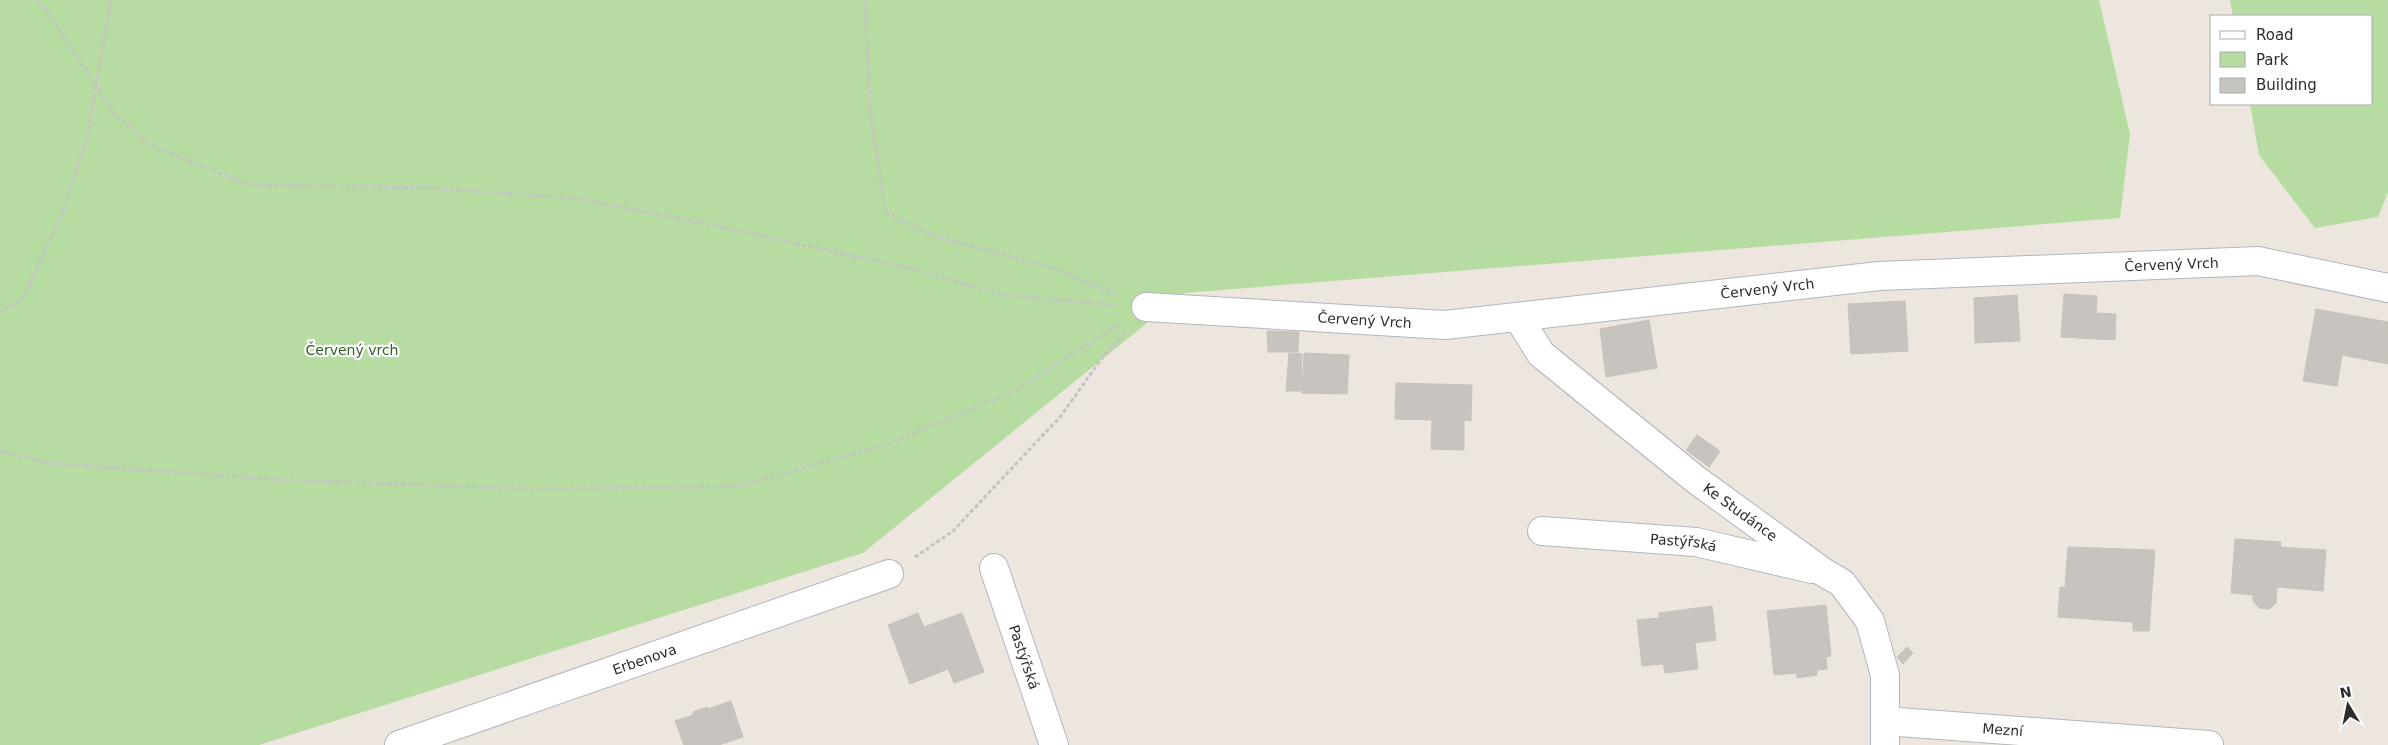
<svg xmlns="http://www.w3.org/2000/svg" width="2388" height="745" font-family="'DejaVu Sans',sans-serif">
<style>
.green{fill:#b6dca2}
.building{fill:#c7c3bf;stroke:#c7c2b9}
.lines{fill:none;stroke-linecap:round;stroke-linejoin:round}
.street-casing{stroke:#b3b5be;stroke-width:30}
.path{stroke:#c4c4c4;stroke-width:3;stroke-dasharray:4 2.5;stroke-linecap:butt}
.street{stroke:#fff;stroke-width:28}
.labels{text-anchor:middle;stroke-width:4.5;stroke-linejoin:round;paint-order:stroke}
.street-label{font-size:14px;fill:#2c2c2c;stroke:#fff}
.park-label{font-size:14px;fill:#306123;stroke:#fff}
</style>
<rect width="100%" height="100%" fill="#ece6df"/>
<path class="green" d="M0,0H2099L2130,134L2120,218L1184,293L863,553L259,745H0Z
M2230,0H2388V192L2378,217L2315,228L2259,155L2250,104H2372V16H2233Z"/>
<path class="building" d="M2064,294L2097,296L2096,313L2116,314L2115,340L2061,337Z
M2017,295L2020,341L1975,343L1974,298Z
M1905,301L1908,351L1851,354L1848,304Z
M2316,309L2388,322V364L2342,355L2337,386L2303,381Z
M1649,320L1657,368L1606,377L1600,329Z
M1267,331L1299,332L1298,352H1268Z
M1289,353L1302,354L1301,391H1286Z
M1304,353L1349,355L1347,394L1302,393Z
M1396,383L1472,385L1471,421L1464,420V450L1431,449L1432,420L1395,419Z
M1697,435L1720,451L1709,467L1686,450Z
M2235,539L2281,542L2280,547L2326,550L2323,591L2277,587L2276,603L2269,609L2259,608L2253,601V595L2231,593Z
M2068,547L2155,550L2149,631H2133V622L2058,617L2060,587L2065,588Z
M1826,605L1831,656L1826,657L1827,669L1817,670V675L1797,678V673L1774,675L1767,611Z
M1712,606L1716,640L1695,643L1698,669L1665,673L1663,664L1642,666L1637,620L1659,618V613Z
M918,613L924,627L962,613L984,672L954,683L948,669L910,684L888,625Z
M1907,647L1913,653L1903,664L1897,657Z
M731,701L743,737L719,745H684L675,721L693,715V712L707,707L708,709Z"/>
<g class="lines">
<defs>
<g id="street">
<path id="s1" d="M1146,307L1445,325L1879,276L2258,261L2388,288"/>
<path id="s2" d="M1518,317L1541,354L1695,479L1823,572L1842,583L1870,621L1885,675V745"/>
<path id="s3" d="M1542,531L1696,542L1812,569"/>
<path id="s4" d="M994,568L1054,745"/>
<path id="s5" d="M1885,721L2209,745"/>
<path id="s6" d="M399,745L889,574"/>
</g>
</defs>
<use href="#street" class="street-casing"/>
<path class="path" d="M35,0L44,7L115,114L150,145L250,185L428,188L574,198L713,225L909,268L1003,295L1115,305
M865,0L870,108L885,212L934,236L1053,268L1118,295
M0,312L23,299L63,211L87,138L111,0
M0,451L49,463L283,480L543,489L739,486L888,444L1016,390L1120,324
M915,557L953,531L1060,417L1102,358L1126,331"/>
<use href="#street" class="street"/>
</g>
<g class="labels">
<g class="street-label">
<text dy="5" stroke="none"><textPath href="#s1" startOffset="1029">Červený Vrch</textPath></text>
<text dy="5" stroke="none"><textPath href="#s1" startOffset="624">Červený Vrch</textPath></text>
<text dy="5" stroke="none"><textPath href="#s1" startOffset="219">Červený Vrch</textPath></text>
<text dy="5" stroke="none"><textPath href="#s2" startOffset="298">Ke Studánce</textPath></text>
<text dy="5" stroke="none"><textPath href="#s3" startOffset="142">Pastýřská</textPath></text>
<text dy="5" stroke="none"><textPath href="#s4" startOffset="94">Pastýřská</textPath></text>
<text dy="5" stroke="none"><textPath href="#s6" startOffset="260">Erbenova</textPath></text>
<text dy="5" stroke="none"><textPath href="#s5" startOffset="118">Mezní</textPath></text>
</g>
<g class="park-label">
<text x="352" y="355">Červený vrch</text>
</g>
</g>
<rect x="2210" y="15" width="162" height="90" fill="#ffffff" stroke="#ababab"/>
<rect x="2220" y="31" width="25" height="8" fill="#ffffff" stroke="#ababab"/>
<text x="2256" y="40" font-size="15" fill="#2c2c2c">Road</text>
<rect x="2220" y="52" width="25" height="15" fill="#b6dca2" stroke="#ababab"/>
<text x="2256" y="65" font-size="15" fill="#2c2c2c">Park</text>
<rect x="2220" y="78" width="25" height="15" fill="#c7c3bf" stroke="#ababab"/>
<text x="2256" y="90" font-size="15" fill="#2c2c2c">Building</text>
<g transform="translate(2348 705) rotate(350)" stroke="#ffffff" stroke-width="4" paint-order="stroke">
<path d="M0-4L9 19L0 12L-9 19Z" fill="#2c2c2c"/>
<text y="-8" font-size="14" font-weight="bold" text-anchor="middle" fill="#2c2c2c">N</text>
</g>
</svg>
